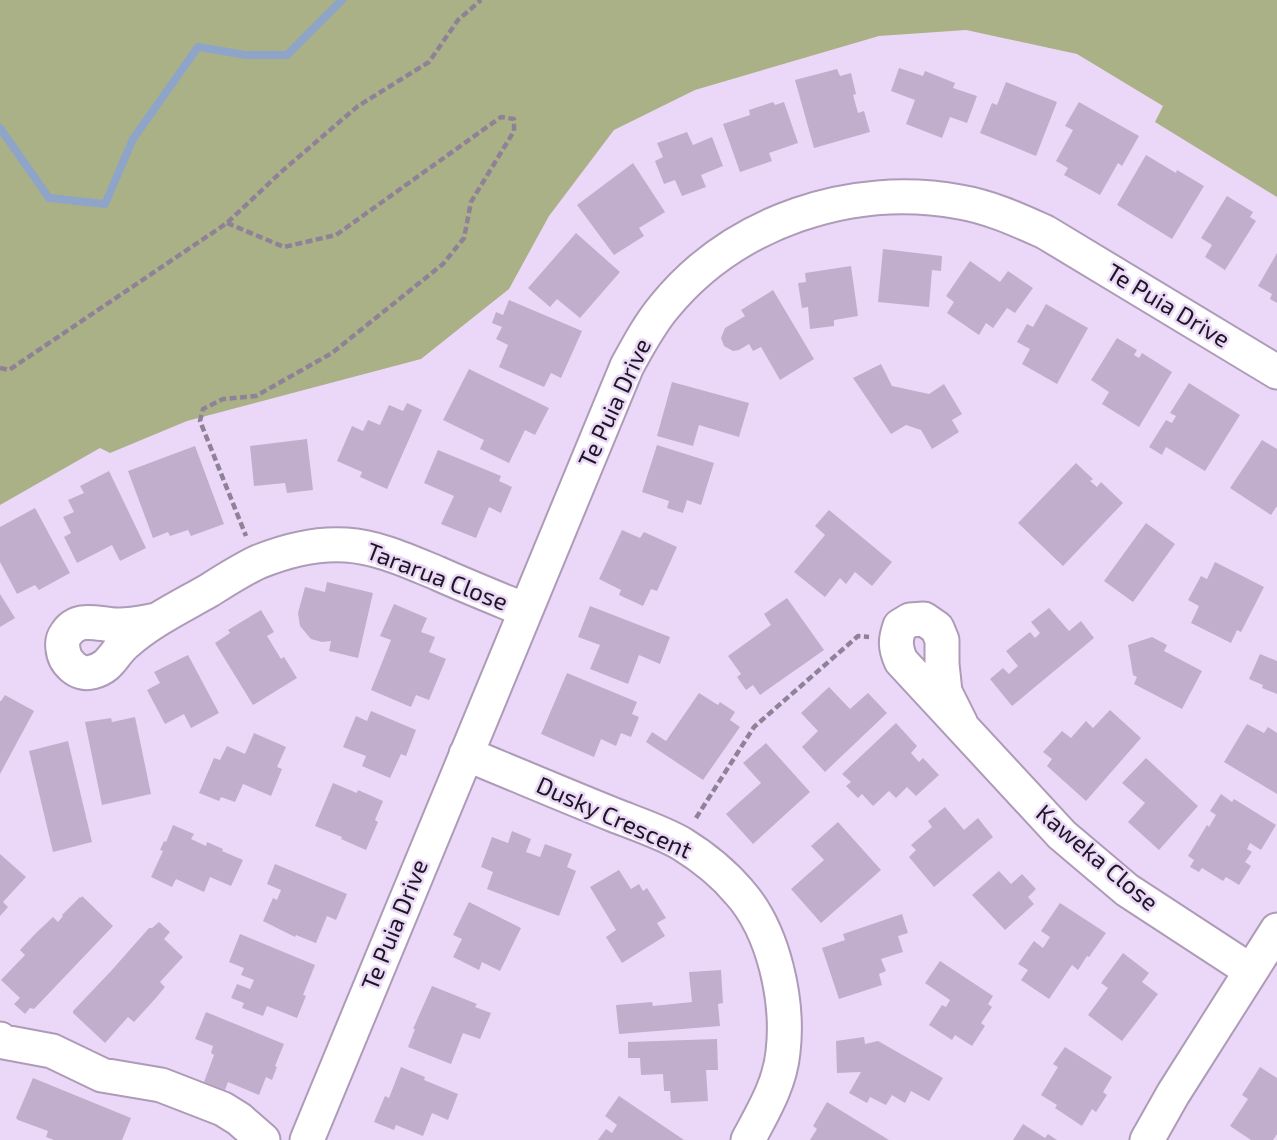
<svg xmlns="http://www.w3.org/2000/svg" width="1277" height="1140" font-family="'Exo 2',sans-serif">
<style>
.forest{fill:#abb186}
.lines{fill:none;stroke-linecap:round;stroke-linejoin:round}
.stream{stroke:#8fa4c9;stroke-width:8}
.building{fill:#c0aecc}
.minor-casing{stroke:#ad9bb8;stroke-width:37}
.path{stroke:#8f8298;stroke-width:4.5;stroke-dasharray:7 3.5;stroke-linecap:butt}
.minor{stroke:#fff;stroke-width:33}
.labels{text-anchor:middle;stroke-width:5;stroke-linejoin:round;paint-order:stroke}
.street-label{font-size:24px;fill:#1e1722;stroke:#ebd8f8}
</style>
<rect width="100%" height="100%" fill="#ebd8f8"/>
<path class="forest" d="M0,0H1277V197L1155,122L1163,106L1077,54L966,30L879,36L695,90L614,130L549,216L509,289L421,359L187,421L110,453L100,448L0,505Z"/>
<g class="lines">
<path class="stream" d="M0,128L49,198L105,204L133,139L198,47L246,55H287L342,0"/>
</g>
<path class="building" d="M899,68L923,76L925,71L955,83L953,88L977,96L967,123L950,117L942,138L906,124L915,100L891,91Z
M837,69L840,76L851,73L856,94L853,95L858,113L864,111L870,132L814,148L795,80Z
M1006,82L1057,102L1036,156L980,133L992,103L997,105Z
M773,102L775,105L784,102L798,143L769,153L772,161L740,172L723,124L750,115L749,110Z
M1079,102L1139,136L1122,166L1118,163L1100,195L1064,175L1068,168L1056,161L1073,130L1065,126Z
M687,132L693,145L712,137L723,166L701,175L706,187L682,196L675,180L664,184L655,161L663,157L657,143Z
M1146,155L1176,173L1177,170L1204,186L1172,239L1117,205Z
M633,163L665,212L639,228L644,236L614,255L577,205Z
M1227,196L1253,212L1250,217L1256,221L1225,270L1205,257L1212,245L1201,238Z
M576,233L620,272L580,318L557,299L550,307L528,288Z
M883,249L942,256L941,271L932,270L929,307L878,302Z
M1277,253V303L1270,299L1272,294L1258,286Z
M970,261L1000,282L1008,271L1033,288L1015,313L1007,308L993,328L986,323L979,335L947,313L954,302L946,296Z
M851,266L858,316L834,320V326L810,329L808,307L802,308L798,283L806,282L805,273Z
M773,290L814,359L780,380L761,347L753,351L749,344L739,350L733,351L724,346L721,338L725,328L745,316L741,310Z
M509,300L582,331L561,378L551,373L544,387L499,367L508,345L496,339L502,327L492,323L496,312L503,315Z
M1046,304L1088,328L1057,384L1022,364L1030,349L1017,342L1027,324L1033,327Z
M1117,338L1137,350L1134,355L1139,358L1142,353L1172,372L1139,427L1102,404L1109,392L1091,380Z
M881,364L892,386L929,394L944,384L962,414L952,420L959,432L932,449L921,430L906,425L891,434L853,378Z
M469,369L549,408L535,435L525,430L509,463L480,449L484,440L443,420Z
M672,382L749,403L739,437L699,425L693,446L657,436Z
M1189,383L1240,415L1205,471L1166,447L1162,455L1149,447L1166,420L1172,423L1176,416L1170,413Z
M407,403L422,410L387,489L360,477L362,472L337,461L352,426L363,431L368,420L380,425L389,405L403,411Z
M307,439L313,490L287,493L285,483L254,486L250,446Z
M1262,440L1277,449V506L1271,515L1230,488Z
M657,445L714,463L701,505L687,500L683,513L667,508L669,501L642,492Z
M195,446L224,524L191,536L188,530L170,536L168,532L153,538L128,471Z
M438,450L501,476L499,481L512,487L501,513L489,507L476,538L441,524L454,496L424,483Z
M1076,463L1093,479L1090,481L1097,487L1101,482L1123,503L1063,566L1018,523Z
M109,471L146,548L120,561L112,545L77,563L64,537L71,533L63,517L74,512L68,500L84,493L80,486Z
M35,508L70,573L39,590L35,585L17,594L0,562V527Z
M829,510L892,562L872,586L855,572L846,584L840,578L825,597L794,572L825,535L815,526Z
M1146,523L1175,544L1133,602L1104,581Z
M622,530L640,538L644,532L677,547L657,591L651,589L643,606L619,595L621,590L599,579Z
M1215,562L1264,587L1241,632L1237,630L1231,643L1191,623L1199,606L1188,600L1201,576L1207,579Z
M327,582L373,593L358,658L329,651L331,641L322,642L311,639L300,626L298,613L305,587L325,592Z
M0,594L15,618L0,627Z
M787,598L824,650L760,695L753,685L746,690L737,677L741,674L728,656L771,625L764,614Z
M394,604L427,618L421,632L435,637L429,652L446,659L429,700L416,695L411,707L371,690L391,640L380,636Z
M590,606L670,637L660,664L639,655L628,684L590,669L600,645L578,637Z
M1049,608L1069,631L1081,621L1094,638L1012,706L990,679L1003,668L1009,674L1018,666L1006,651L1030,632L1035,638L1040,633L1031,622Z
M261,610L274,632L267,636L281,659L284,657L297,678L253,705L215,643L230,633L228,630Z
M1152,637L1167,645L1164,651L1202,671L1182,709L1134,684L1137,677L1133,675L1128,645Z
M1260,654L1277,661V694L1262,688L1263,685L1249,679Z
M188,655L219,713L191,728L184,714L165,724L147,690L160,683L154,672Z
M567,673L637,702L632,714L639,717L631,737L621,733L616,746L601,739L594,757L541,734Z
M829,687L850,709L868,693L887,713L825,772L802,747L818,731L801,713Z
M699,693L718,705L720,702L735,712L730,720L740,727L703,780L646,742L652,732L666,741Z
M5,695L34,711L0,774V701H1Z
M1110,710L1141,738L1086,801L1047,766L1052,759L1043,752L1062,731L1071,738L1086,721L1093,728Z
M371,711L416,730L406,756L401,754L390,778L362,766L366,756L343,747L356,716L367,721Z
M135,717L151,794L102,805L85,722L111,718L112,722Z
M896,723L917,746L911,753L919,762L923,758L939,775L916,796L907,787L896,798L889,791L873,806L862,794L858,798L846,786L851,782L842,774Z
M1247,724L1264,733L1268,727L1277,733V794L1224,762Z
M254,733L286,747L277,767L282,769L271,796L243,784L235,802L221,797L219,801L199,793L214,758L220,760L227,746L245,754Z
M68,741L92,842L53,852L29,751Z
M766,743L810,792L753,844L726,814L761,783L743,763Z
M1146,758L1198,806L1159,850L1128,822L1145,803L1122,783Z
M333,783L357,793L358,790L383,801L375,820L378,822L366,850L341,839L342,837L315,826Z
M1221,794L1232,802L1234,799L1276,825L1261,850L1250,843L1247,849L1252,852L1245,862L1251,866L1239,885L1226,877L1223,881L1202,868L1199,872L1190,867L1194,860L1188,856L1207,825L1209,827L1216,815L1210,811Z
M945,807L964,830L978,818L993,837L934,887L909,857L916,850L911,845L932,827L928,821Z
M838,822L881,870L821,923L791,889L824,860L811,846Z
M173,825L194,834L191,839L206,846L207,842L223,849L222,851L243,860L231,886L210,877L204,892L176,879L172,887L151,877L163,851L160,850L164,841L166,842Z
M512,831L531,839L526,852L540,857L545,844L572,854L567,867L576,871L559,916L487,889L493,872L481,867L492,837L508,843Z
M0,854L26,877L3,902L8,907L0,916Z
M275,864L347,894L336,920L327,916L316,943L296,935L295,937L263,921L273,898L277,900L281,890L267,884Z
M619,870L631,889L639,884L643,891L647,888L666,918L657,923L665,936L622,963L606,937L616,930L590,887Z
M999,871L1011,884L1022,874L1036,889L1028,897L1034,904L1005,930L972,895Z
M82,896L113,926L34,1009L30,1008L25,1014L14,1004L20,998L1,980L25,955L20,950L36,933L53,917L58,922L63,916L62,915L80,897L81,898Z
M469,902L521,928L500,971L482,962L479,970L453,957L462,939L453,935Z
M1060,903L1106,933L1089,957L1087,956L1078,970L1072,965L1049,999L1021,980L1028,970L1018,964L1034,941L1043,948L1050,937L1041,931Z
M902,914L908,933L898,936L903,952L881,959L886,971L879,974L882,985L839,999L822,948L845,940L843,934Z
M159,922L170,932L164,939L183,957L160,982L165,987L155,999L134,1022L128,1017L105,1043L73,1013V1011L112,970L149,928H152Z
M240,934L315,965L303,995L306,996L297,1018L267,1006L263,1016L242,1008L244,1003L231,998L237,984L250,989L254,980L241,975L244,968L229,962Z
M1123,953L1149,973L1142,982L1158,994L1122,1041L1088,1015L1108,988L1101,983Z
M940,961L993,996L988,1004L992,1007L981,1023L985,1026L972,1046L955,1035L952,1040L929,1025L942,1005L946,1007L950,1000L925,983Z
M721,970L723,1003L718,1004L720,1026L619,1034L616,1005L652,1002L653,1006L692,1002L689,972Z
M432,986L477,1004L475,1007L491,1013L480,1039L463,1033L451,1064L408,1047L415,1029H413Z
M206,1012L284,1044L275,1066L277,1067L272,1080L266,1077L259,1095L228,1082L225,1090L204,1082L214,1055L211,1053L213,1046L195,1039Z
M864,1037L865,1044L878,1041L943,1078L929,1101L911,1091L905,1103L892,1095L886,1105L870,1097L867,1103L849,1093L861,1072L837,1073L836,1041Z
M717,1039L718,1070H706L708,1101L671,1103L670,1091H664L663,1074L641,1075L640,1058H628V1042Z
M1065,1047L1112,1077L1103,1092L1107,1095L1096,1112L1092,1109L1082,1126L1055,1108L1057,1105L1041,1095L1058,1067L1053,1064Z
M401,1067L425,1077L424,1080L458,1094L448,1120L432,1113L423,1136L396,1125L394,1130L374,1122L385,1096L389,1098Z
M1260,1067L1277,1078V1134L1273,1140H1251L1230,1126L1248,1099L1242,1095Z
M33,1078L131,1118L122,1140H54L46,1137L48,1131L18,1120L16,1118Z
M619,1096L684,1140H598L606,1129L612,1133L617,1125L605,1116Z
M827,1102L889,1140H810L817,1129L813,1126Z
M1023,1124L1045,1138L1048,1134L1057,1140H1013Z"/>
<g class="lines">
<defs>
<path id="minor" d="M157,620C145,622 132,625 120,625C101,626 79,614 66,634C63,638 62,643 63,649C64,662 78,676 92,672C112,667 113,653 127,642C151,621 180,607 208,591C224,581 241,570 258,562C285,551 317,543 346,545C378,547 408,561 437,573C466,586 496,598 525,610
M961,724L945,692L942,664V640L937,628L924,619L910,620L900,626C895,640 895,647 901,661L1062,835L1127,890L1251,971
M466,754C515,774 564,795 614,815C634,823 664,833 682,844C703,857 723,873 739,892C774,931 789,1001 783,1052C780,1084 763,1112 748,1140
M0,1039L4,1042L52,1051L102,1075L161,1085L223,1109L239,1119L263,1140
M307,1140L627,366C638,346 649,325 664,307C734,221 852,182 960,202C990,207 1018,220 1045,232L1277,372
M1147,1140L1173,1094L1277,930"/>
</defs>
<use href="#minor" class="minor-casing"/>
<path class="path" d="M227,223L284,247L336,235L501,117L514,119V131L471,202L464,238L443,264L332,353L256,396L223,399L203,409L200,421L246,536
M0,368L9,370L227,223L281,172L358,106L429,62L458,20L481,0
M696,818L754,727L858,636L869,637"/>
<use href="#minor" class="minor"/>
</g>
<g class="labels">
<g class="street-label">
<text transform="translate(1168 306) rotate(31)" y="8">Te Puia Drive</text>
<text transform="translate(615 403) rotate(-65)" y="8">Te Puia Drive</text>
<text transform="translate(437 577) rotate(21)" y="8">Tararua Close</text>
<text transform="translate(614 818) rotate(24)" y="8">Dusky Crescent</text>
<text transform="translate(1097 858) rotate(40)" y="8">Kaweka Close</text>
<text transform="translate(395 925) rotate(-68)" y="8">Te Puia Drive</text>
</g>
</g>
</svg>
